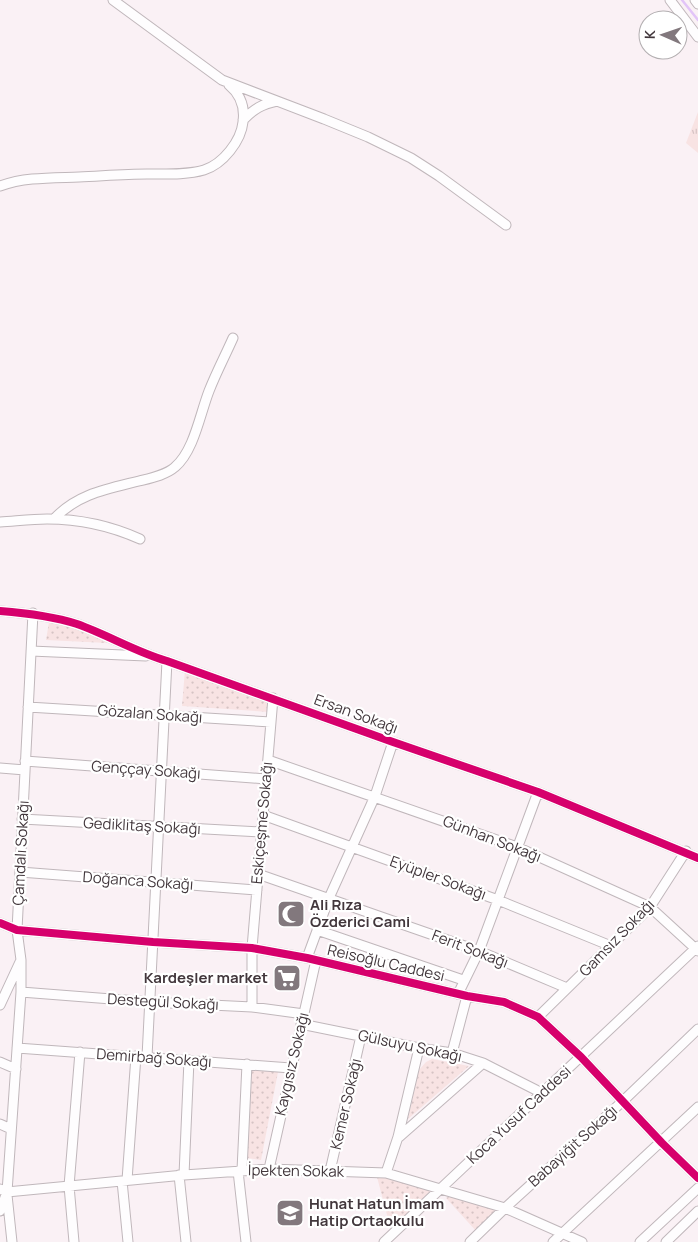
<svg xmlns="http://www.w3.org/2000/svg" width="698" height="1242" font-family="Manrope,sans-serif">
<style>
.grass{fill:url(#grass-tufts)}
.park{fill:url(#park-dots)}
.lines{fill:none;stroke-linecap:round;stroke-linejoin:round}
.stream{stroke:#e2c4f8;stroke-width:2.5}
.minor-casing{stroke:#c0b7bb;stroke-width:11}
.minor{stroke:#fefdfe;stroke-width:9}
.cycleway-casing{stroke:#fff;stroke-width:11}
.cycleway{stroke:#d6006c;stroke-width:8}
.labels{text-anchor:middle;stroke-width:4.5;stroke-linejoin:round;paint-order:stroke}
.street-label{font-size:15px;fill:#42373c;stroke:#fff}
.poi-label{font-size:15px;font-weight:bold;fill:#42373c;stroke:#fff;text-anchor:start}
</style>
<defs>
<pattern id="grass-tufts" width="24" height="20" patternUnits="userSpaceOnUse" patternTransform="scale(1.25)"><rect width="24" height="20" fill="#f8e3e3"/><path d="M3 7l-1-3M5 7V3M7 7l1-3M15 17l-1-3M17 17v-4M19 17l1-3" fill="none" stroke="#d6c3c4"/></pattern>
<pattern id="park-dots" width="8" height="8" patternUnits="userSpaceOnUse" patternTransform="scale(1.25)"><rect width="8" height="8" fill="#f8e3e3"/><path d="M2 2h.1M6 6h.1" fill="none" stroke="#d6c3c4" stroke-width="1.8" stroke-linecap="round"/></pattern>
</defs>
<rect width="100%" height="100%" fill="#faf1f5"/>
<path class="grass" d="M698,112V153L686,143Z"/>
<path class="park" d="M54,620L128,644L46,640L49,622Z
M185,670L266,700L269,712L182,706Z
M432,1059L469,1066L408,1119L419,1070L426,1062Z
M252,1070L278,1072L261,1160L247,1158Z
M377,1177H391L435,1189L391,1230Z
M450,1196L497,1209L477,1232L446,1198Z"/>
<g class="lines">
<path class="stream" d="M682,0L698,20"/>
<defs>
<path id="minor" d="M113,0L222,80L324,119L368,137L411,158L439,176L506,225
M670,0L698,37
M695,0L698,4
M243,120C254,109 262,104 277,101
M0,186C25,177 52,178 79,177C102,176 125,174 147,174C166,174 187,175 204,170C223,164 241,141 243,122C245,107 240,94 229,85
M54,519C77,494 107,489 139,481C151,478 166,475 175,467C194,451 200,414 209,391C216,373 225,356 233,338
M0,522C16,521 32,519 47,519C78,519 111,526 140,539
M0,611C26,613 52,616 77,624C108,635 136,652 167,661L393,742L538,792L698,858
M31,651L146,656
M28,707L271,722
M268,760L517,847L650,907L698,951
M25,761L266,779
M0,768L25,770
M263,815L498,900L611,946
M22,819L262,832
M20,872L257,890
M258,874L479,951L567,988
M0,923L17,930L153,942L252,948L307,958L467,996L504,1002L538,1017L581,1057L662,1143L698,1178
M317,930L463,980
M307,958L329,898L375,796L393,742
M21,992L150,1002L252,1007L304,1014
M458,994L479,951L538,792
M0,1005L20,962
M252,1007V948L273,698
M538,1017L650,907L686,851
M301,1024L419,1048L452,1053L483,1063L542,1093
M17,1048L291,1068
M452,1053L467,996
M147,1057L167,661
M0,1062L16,1069
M0,1124L11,1129
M399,1137L483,1063
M269,1169L316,960
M242,1170L247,1064
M238,1171L246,1242
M330,1171L361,1036
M386,1173L398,1137L419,1048
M179,1175L186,1242
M184,1175L189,1060
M127,1180L136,1056
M122,1181L128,1242
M0,1189L7,1192L184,1175L269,1169L386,1173L505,1208L582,1242
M7,1195L12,1242
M0,1211L7,1192L21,992V960L17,930L33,613
M74,1242L69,1186L80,1052
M384,1242L698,946
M470,1242L505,1208L623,1101L698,1029
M553,1242L698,1107
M640,1242L698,1188
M666,1242L698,1211"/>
</defs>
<use href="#minor" class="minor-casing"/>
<use href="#minor" class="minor"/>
<defs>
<path id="cycleway" d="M0,611C26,613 52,616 77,624C108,635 136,652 167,661L393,742L538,792L698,858
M0,923L17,930L153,942L252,948L307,958L467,996L504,1002L538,1017L581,1057L662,1143L698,1178"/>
</defs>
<use href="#cycleway" class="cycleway-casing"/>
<use href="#cycleway" class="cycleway"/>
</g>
<defs>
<symbol id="mosque-square" viewBox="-11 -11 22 22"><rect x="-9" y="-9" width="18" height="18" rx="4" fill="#82787d" stroke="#fff"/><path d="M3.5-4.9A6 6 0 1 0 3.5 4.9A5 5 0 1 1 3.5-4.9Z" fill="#fff"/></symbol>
<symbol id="supermarket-square" viewBox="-11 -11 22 22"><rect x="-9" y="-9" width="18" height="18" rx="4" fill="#82787d" stroke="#fff"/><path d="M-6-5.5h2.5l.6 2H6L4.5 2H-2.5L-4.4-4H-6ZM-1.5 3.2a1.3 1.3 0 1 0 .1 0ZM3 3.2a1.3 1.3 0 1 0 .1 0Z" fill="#fff"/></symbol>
<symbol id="school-square" viewBox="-11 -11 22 22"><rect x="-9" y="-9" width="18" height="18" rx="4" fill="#82787d" stroke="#fff"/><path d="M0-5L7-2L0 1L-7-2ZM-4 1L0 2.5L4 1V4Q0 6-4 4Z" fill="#fff"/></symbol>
</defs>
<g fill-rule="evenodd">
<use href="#mosque-square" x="275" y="898" width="32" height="32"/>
<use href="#supermarket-square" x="271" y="962" width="32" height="32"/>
<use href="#school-square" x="274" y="1197" width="32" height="32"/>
</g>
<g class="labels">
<g class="street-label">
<text transform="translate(150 714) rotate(4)" y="5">Gözalan Sokağı</text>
<text transform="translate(356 714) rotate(20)" y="5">Ersan Sokağı</text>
<text transform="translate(146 770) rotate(4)" y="5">Genççay Sokağı</text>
<text transform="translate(262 823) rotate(-85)" y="5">Eskiçeşme Sokağı</text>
<text transform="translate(142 826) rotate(3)" y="5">Gediklitaş Sokağı</text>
<text transform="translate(492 839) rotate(21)" y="5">Günhan Sokağı</text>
<text transform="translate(21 853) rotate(-87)" y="5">Çamdalı Sokağı</text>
<text transform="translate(438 878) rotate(20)" y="5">Eyüpler Sokağı</text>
<text transform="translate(138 881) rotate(4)" y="5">Doğanca Sokağı</text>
<text transform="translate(617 938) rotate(-46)" y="5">Gamsız Sokağı</text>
<text transform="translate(470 949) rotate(21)" y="5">Ferit Sokağı</text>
<text transform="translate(386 963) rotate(13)" y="5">Reisoğlu Caddesi</text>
<text transform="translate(163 1002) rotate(3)" y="5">Destegül Sokağı</text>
<text transform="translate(410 1046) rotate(12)" y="5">Gülsuyu Sokağı</text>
<text transform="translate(154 1058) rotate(4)" y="5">Demirbağ Sokağı</text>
<text transform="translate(292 1064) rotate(-77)" y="5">Kaygısız Sokağı</text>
<text transform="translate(346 1104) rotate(-77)" y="5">Kemer Sokağı</text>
<text transform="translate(519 1115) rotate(-43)" y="5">Koca Yusuf Caddesi</text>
<text transform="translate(573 1146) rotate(-42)" y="5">Babayiğit Sokağı</text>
<text transform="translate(296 1171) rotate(1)" y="5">İpekten Sokak</text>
</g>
<g class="poi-label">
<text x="310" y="910">Ali Rıza<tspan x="310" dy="17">Özderici Cami</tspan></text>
<text x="268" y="983" text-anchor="end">Kardeşler market</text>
<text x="309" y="1209">Hunat Hatun İmam<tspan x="309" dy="17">Hatip Ortaokulu</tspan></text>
</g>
</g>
<g transform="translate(663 35) rotate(272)"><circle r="24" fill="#ffffff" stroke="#b3afb1"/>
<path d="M0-4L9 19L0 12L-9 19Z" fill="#82787d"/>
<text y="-8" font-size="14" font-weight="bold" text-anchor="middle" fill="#42373c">K</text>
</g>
</svg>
